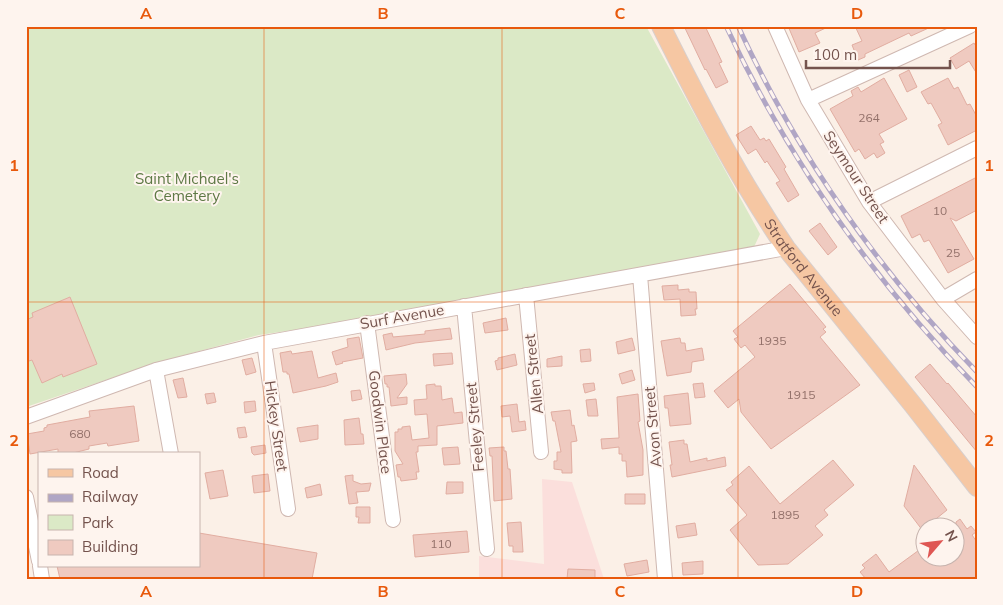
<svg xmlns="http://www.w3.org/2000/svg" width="1003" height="605" font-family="Mulish,sans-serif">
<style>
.commercial{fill:#fbdfdc}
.green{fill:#dbe9c6}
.building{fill:#efcac0;stroke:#e1ada1}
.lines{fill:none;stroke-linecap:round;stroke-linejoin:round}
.minor-casing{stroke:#cfb8b1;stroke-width:16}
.major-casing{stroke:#d8cfcd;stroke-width:20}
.minor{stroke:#fff;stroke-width:14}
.major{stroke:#f6c7a3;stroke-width:18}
.rail-casing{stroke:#b0a6c5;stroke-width:5}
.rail{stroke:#fef4ee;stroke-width:3;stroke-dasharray:9;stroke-linecap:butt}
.grid{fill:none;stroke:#e8590c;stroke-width:1;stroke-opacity:0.55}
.labels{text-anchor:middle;stroke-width:4;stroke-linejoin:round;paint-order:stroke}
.number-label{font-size:12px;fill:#93716a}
.street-label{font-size:15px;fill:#74534d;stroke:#fef4ee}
.park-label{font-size:15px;fill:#5e7945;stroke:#fef4ee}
.neatline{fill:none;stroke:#e8590c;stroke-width:2}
.grid-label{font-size:16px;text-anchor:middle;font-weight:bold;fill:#e8590c}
</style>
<rect width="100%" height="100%" fill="#fbf0e7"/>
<path class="commercial" d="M542,479L572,482L604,579H479V556L544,564Z"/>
<path class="green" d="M26,26H646L760,234L754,247L328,325L259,335L159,362L26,407Z"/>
<path class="building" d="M684,26H705L722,62L719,63L728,82L716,88L706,69L705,70Z
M788,26H830L815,33L820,43L799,52Z
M855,26H933L911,36L909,33L865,54V57L858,60L852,45L862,41Z
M974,43L977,48V74L969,61L956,69L950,58Z
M909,70L917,87L907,92L899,75Z
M884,78L907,119L879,134L884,142L880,144L885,153L877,158L874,153L865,159L859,149L855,152L830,109L853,96L851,91L858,87L861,92Z
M948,78L954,89L958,87L967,105L970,104L977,117V130L948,145L938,125L942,123L931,103L928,104L921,92Z
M751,126L760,140L764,138L766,141L769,139L786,167L784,169L799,195L788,202L776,183L780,181L767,161L765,163L756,149L748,154L736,135Z
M977,177V210L956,221L950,218L974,259L948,273L929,240L924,242L920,234L912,238L901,216Z
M820,223L837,247L828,255L809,231Z
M790,284L826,327L823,329L826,332L820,337L860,385L771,449L741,412L739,399L728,408L714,391L755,357L745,345L741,348L734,339L738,337L733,331Z
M678,285V290L689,289V292H696L697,309H695L696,315L681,316L680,299L664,300L662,286Z
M70,297L97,364L63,377L62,374L42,383L32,360L29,361L26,354V320L33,317L32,313Z
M506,318L508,330L485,333L483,323Z
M450,328L452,339L415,343L386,350L383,335L392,333L393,337L425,334V331Z
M359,337L363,358L342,362L343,363L336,365L332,352L348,347L347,339Z
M632,338L635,350L618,354L616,342Z
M680,338L681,343H685L686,351L702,348L704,360L692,362L691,372L667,376L661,341Z
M590,349L591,361L581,362L580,350Z
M291,351L292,354L312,351L318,378L336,373L338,382L326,386L293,393L289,374H287V372H283L280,353Z
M452,353L453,364L434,366L433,354Z
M515,354L517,365L497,370L495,361L498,360V358Z
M562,356V366L547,367V359Z
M252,358L256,372L246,375L242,360Z
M930,364L947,384L948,383L977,417V452L915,377Z
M632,370L635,380L622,384L619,374Z
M406,374L407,384L397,398L407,397V404L391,406L389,387H387V384H385L384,376Z
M183,378L187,397L178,398L173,380Z
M594,383L595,390L585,393L583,384Z
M703,383L705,397L695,398L693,384Z
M435,384V386H441L442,400L452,398L454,413L462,412L463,423L437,426V445L418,446V452H416L419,472H416L417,479L401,481L400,477H398L396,465L403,464L395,451V432H398V429H402V427L410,426L412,440L429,438L427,414L415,415L414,400L427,399L426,385Z
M360,390L362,399L352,401L351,391Z
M214,393L216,402L207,404L205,394Z
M688,393L691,424L670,426L668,408H665L664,396Z
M638,394L640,421L638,422L643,450V475L627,477L626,461H622V454H619V447L602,449L601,439L619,438L617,397Z
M596,399L598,416H588L586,400Z
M255,401L256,411L245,413L244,402Z
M517,404L519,422L525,421L526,430L512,432L510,416L502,417L501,406Z
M134,406L139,441L108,446L107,443L89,446V449L69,454H58V449L30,454L27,434L44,431V428L47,427V425L90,417L89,411Z
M570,410L572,426L574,425L577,441L571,442L572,473H562V470L554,469V461H557V452H561L555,421H553L551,412Z
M359,418L361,434H363L364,444L345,445L344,420Z
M318,425V439L300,442L297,428Z
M245,427L247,437L239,438L237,428Z
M684,440V444H687L690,462L707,458V461L725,457L726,466L672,477L670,465H672L669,442Z
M265,445L266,453L254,455L252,453L251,447Z
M458,447L460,464L444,465L442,448Z
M504,447V451H506L508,469H510L512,499L494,501L492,456H490L489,448Z
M833,460L854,485L824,510L828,515L815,526L823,535L788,564L758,565L730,530L747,515L726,490L733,485L731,482L749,466L780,504Z
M914,465L947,510L926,527V535L904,506Z
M223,470L228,496L210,499L205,473Z
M268,474L270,491L254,493L252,476Z
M353,475V481L361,484L371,483L369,491L356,492L358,503L349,504L345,476Z
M447,482H463V493L446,494Z
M320,484L322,495L307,498L305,488Z
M625,494H645V504H625Z
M356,507H370V523H358L359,517H356Z
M960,519L967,529L971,526L976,532L972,535L977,542V579H866L860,572L865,568L862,565L876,554L889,572L926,545V558H956V522Z
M521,522L523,552H513V546H509L507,523Z
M695,523L697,535L678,538L676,526Z
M467,531L469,552L415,557L413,535Z
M199,533L317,553L312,579H60L57,566H199Z
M647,560L649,572L627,576L624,564Z
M703,561V574L683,575L682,563Z
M568,569L595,570V579H567Z"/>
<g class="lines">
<defs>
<path id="minor" d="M775,26L808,100L869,202L943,299L977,337
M808,100L970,26
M869,202L977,148
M640,275L665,579
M526,295L541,452
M943,299L977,279
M464,306L487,549
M367,323L393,520
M264,343L288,509
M156,370L171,454
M26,417L156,370L264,343L786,248
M26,497L39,561
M40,566L42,579"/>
<g id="major">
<path id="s1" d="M661,26C699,102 738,178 786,248L913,405L977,487"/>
</g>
</defs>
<use href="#minor" class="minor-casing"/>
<use href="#major" class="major-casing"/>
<use href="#minor" class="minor"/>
<use href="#major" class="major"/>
<defs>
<path id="rail" d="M726,26C789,161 874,281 977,387
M738,26C797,154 879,271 977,372"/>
</defs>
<use href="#rail" class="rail-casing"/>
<use href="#rail" class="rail"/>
</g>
<path class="grid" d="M264,26V579M502,26V579M738,26V579M26,302H977"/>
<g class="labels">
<g class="number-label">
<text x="869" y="122">264</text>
<text x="940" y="215">10</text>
<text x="953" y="257">25</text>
<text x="772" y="345">1935</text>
<text x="801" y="399">1915</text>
<text x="80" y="438">680</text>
<text x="785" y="519">1895</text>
<text x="441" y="548">110</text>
</g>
<g class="street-label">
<text transform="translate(856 177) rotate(57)" y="5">Seymour Street</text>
<text dy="5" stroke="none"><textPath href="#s1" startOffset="281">Stratford Avenue</textPath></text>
<text transform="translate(402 317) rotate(-10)" y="5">Surf Avenue</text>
<text transform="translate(534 374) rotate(-96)" y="5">Allen Street</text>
<text transform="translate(380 422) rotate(83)" y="5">Goodwin Place</text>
<text transform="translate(276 426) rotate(82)" y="5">Hickey Street</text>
<text transform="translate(475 427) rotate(-95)" y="5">Feeley Street</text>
<text transform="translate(653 427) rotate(-95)" y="5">Avon Street</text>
</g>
<g class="park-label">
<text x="187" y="184">Saint Michael's<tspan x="187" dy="17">Cemetery</tspan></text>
</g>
</g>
<rect width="1003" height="605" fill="none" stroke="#fef4ee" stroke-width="55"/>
<rect x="38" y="452" width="162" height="115" fill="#fef4ee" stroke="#c7b4ae"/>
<rect x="48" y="469" width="25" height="8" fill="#f6c7a3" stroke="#c7b4ae"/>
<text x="82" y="478" font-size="15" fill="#74534d">Road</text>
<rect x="48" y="494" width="25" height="8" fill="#b0a6c5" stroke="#c7b4ae"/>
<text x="82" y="502" font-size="15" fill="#74534d">Railway</text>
<rect x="48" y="515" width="25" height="15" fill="#dbe9c6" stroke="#c7b4ae"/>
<text x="82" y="528" font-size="15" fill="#74534d">Park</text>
<rect x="48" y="540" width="25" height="15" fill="#efcac0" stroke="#c7b4ae"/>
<text x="82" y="552" font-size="15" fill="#74534d">Building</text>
<g transform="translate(940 542) rotate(62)"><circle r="24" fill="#fef4ee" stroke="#c7b4ae"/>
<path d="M0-4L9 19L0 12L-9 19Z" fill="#df5653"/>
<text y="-8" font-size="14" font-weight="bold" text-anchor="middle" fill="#74534d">N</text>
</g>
<path d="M806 60v8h144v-8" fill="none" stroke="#74534d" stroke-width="2.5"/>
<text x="813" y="60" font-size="15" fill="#74534d" stroke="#fef4ee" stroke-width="4" paint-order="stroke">100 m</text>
<rect x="28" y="28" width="948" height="550" class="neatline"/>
<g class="grid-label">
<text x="146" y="19">A</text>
<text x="383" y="19">B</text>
<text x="620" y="19">C</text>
<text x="857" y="19">D</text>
<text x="14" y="171">1</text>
<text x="989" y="171">1</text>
<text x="14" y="446">2</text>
<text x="989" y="446">2</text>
<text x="146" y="597">A</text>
<text x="383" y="597">B</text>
<text x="620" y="597">C</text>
<text x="857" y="597">D</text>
</g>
</svg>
